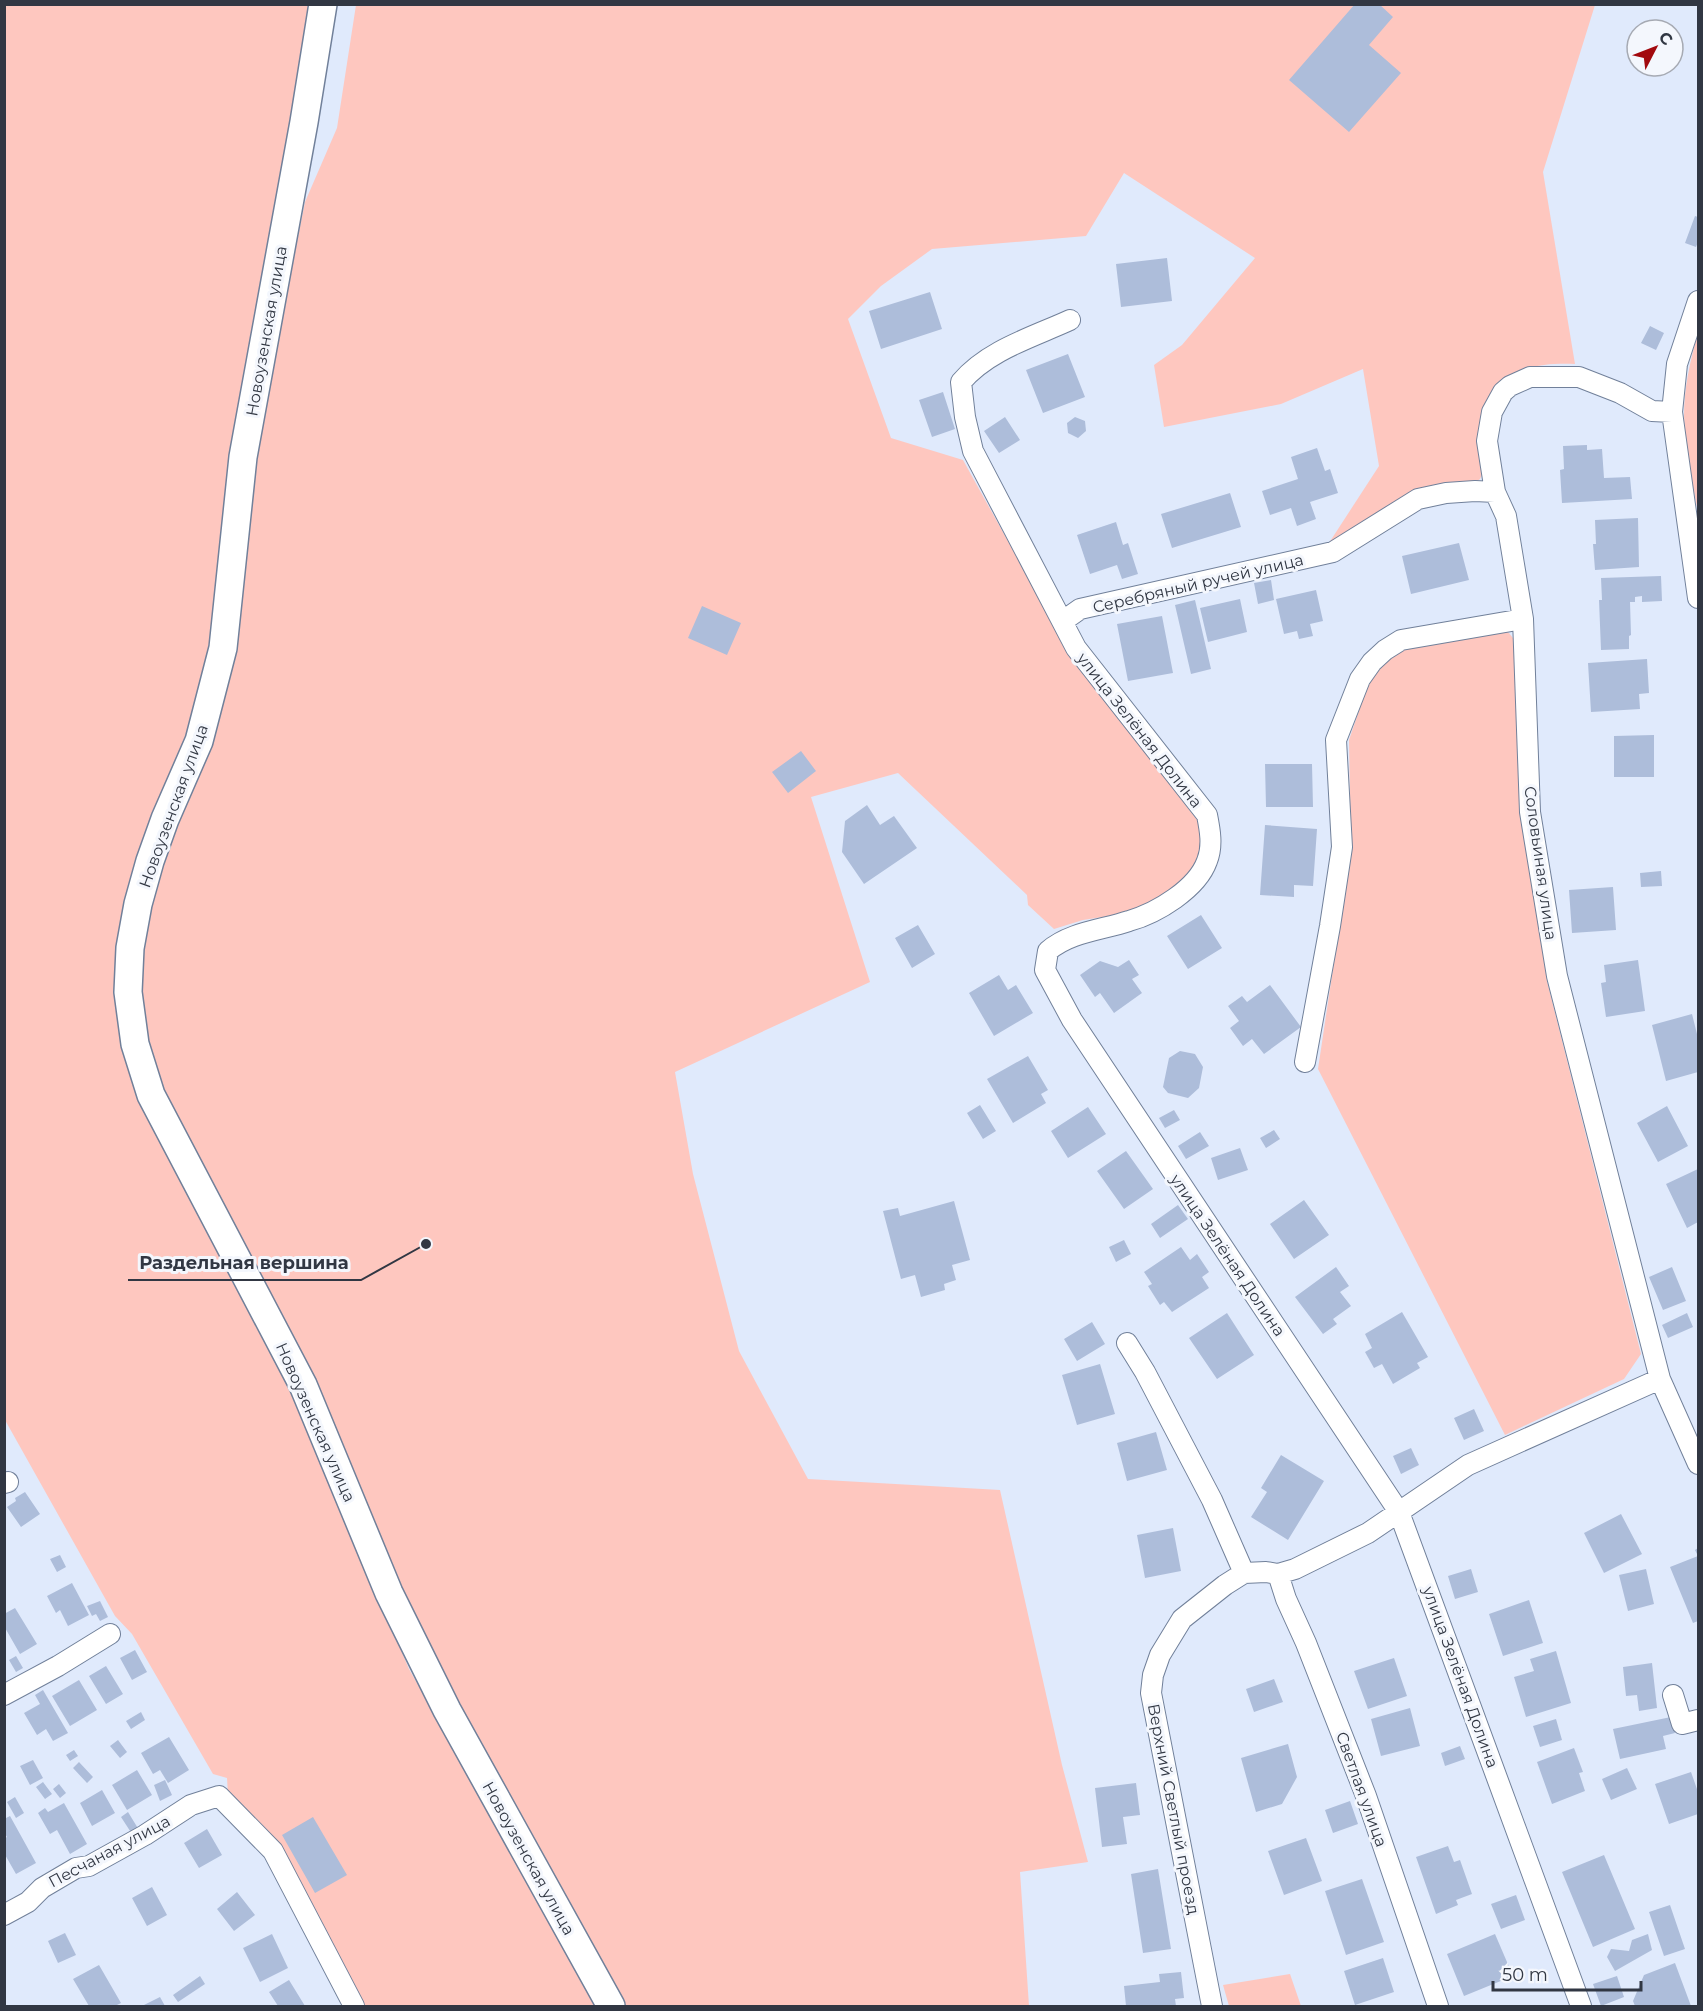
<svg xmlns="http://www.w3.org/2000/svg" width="1703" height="2011" font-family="Montserrat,sans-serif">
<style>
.green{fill:#fec7bf}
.building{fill:#adbdda}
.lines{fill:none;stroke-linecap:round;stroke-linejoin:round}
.street-casing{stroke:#71809a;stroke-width:22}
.secondary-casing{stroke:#71809a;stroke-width:30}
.street{stroke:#fff;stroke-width:20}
.secondary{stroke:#fff;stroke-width:27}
.labels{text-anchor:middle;stroke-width:6;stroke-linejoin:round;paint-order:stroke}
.street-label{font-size:16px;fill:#313743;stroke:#f4f7fd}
.leader{fill:none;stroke:#313743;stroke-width:2}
.callout-dot{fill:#313743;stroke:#f4f7fd;stroke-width:2}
.callout-label{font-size:18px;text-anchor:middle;font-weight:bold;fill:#313743;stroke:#f4f7fd;stroke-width:6;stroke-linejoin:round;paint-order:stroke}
</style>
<rect width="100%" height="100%" fill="#e0eafc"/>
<path class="green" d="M4,5H308L214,643L117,991L291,1388L409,1669L600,2006H361L228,1795L227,1778L213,1774L132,1634L115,1616L5,1420Z
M356,5H1595L1543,172L1575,364C1548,363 1516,365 1497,387L1484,470L1480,479L1474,484L1327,546L1379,466L1363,369L1281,404L1164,427L1154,365L1182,345L1255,258L1124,173L1086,236L932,249L881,286L848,319L891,438L963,460L1071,655L1198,821L1201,842L1197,859L1188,876L1167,892L1128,913L1083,920L1054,929L1028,905L1027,895L898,773L811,797L870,982L675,1072L693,1174L739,1351L808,1479L1000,1490L1062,1765L1088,1862L1020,1872L1029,2006H623L455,1705L163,1089L146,1038L141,978L145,925L153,886L223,705L236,649L254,455L305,202L337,128Z
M1698,334V512C1692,481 1685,448 1684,416C1684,389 1690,360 1698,334Z
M1499,629L1509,633L1516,642L1522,813L1547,981L1641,1354L1624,1379L1505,1435L1318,1069L1351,849L1349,740L1368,684L1378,667L1402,646Z
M1290,1974L1301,2006H1229L1223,1985Z"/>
<path class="building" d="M1355,4H1379L1393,17L1369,45L1401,73L1349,132L1289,80Z
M1695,216L1698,217V242L1696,247L1685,243Z
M1167,258L1172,301L1121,307L1116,264Z
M930,292L942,329L881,349L869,311Z
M1650,326L1664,333L1656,350L1641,343Z
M1068,354L1085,397L1043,413L1026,370Z
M943,392L955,429L932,437L919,400Z
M1005,417L1020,440L999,453L984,431Z
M1075,417L1085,421L1086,431L1078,438L1068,433L1067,423Z
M1587,445V450L1602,449L1604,478L1630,477L1632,499L1562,503L1560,470L1564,469L1563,446Z
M1317,448L1325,471L1330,469L1338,493L1310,502L1316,519L1297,526L1291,508L1270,515L1262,491L1298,479L1291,457Z
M1230,493L1241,527L1172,548L1161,514Z
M1638,518L1639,567L1595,570L1593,544H1596L1595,520Z
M1116,522L1123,545L1128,543L1138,574L1122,579L1117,565L1090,574L1077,535Z
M1459,543L1469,580L1411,594L1402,556Z
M1661,576L1662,601L1642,602V596L1635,597V602H1630L1631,635L1629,636V649L1601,650L1599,600H1602L1601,578Z
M1271,580L1274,600L1258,604L1254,583Z
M1316,590L1323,621L1310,624L1313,636L1299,639L1297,631L1284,634L1276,599Z
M1240,599L1247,632L1208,642L1200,608Z
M1195,600L1211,669L1191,674L1175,605Z
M702,606L741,623L727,655L688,638Z
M1162,616L1173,673L1128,681L1117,624Z
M1647,659L1649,693L1639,694L1640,709L1591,712L1588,663Z
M1654,735V777H1614V736Z
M801,751L816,771L788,793L772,772Z
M1265,764H1312L1313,807H1266Z
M867,805L880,825L894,816L917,848L864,884L842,852L845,821Z
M1265,825L1317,829L1313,886L1294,885V897L1260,895Z
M1661,871L1662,886L1641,887L1640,873Z
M1613,887L1616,930L1572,933L1569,890Z
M1201,915L1222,948L1188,969L1167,936Z
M918,925L935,954L912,968L895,938Z
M1129,960L1139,975L1132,979L1142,993L1114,1013L1100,993L1095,997L1080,975L1100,961L1118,967Z
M1638,960L1645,1011L1606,1017L1601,983L1606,982L1604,965Z
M999,975L1008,990L1016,985L1033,1013L994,1036L969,993Z
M1270,985L1301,1027L1264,1054L1252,1039L1243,1046L1230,1028L1239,1021L1228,1006L1242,996L1247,1002Z
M1692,1014L1698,1038V1072L1666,1081L1652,1025Z
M1180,1051L1195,1054L1203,1067L1199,1088L1188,1098L1168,1093L1163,1087L1169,1058Z
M1028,1056L1048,1090L1041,1094L1046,1103L1013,1123L987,1079Z
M980,1105L996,1131L983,1139L967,1113Z
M1667,1106L1688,1146L1658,1162L1637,1123Z
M1088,1107L1106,1134L1068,1158L1051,1131Z
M1174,1110L1180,1120L1165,1128L1159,1118Z
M1274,1130L1280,1139L1266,1148L1260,1138Z
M1200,1132L1209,1146L1186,1159L1178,1146Z
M1240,1148L1248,1170L1218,1180L1211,1158Z
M1126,1151L1153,1189L1124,1209L1097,1171Z
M1698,1169V1222L1687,1228L1666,1184Z
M1304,1200L1329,1235L1294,1259L1270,1224Z
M954,1201L970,1260L952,1265L956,1280L944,1284L945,1290L921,1297L915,1275L901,1279L883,1211L898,1208L900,1216Z
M1178,1205L1188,1219L1160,1238L1151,1224Z
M1124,1240L1131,1254L1116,1262L1109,1247Z
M1181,1247L1190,1260L1197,1254L1209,1272L1202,1277L1209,1288L1172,1312L1164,1302L1160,1305L1148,1286L1152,1284L1144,1272Z
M1336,1267L1349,1286L1340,1292L1351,1306L1333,1319L1337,1324L1323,1334L1295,1297Z
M1672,1267L1686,1301L1663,1310L1649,1277Z
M1402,1312L1428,1357L1417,1363L1420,1368L1393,1384L1382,1364L1374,1368L1365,1352L1372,1348L1365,1334Z
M1227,1313L1254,1355L1217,1379L1189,1338Z
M1687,1313L1693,1327L1668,1338L1662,1325Z
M1092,1322L1105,1344L1077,1361L1064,1339Z
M1100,1364L1115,1414L1077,1425L1062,1375Z
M1474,1409L1484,1431L1464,1440L1454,1418Z
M1156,1432L1167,1470L1127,1481L1117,1443Z
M1411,1448L1419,1465L1401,1474L1393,1456Z
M1281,1455L1324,1481L1288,1540L1251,1517L1267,1492L1261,1488Z
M25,1492L40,1514L21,1527L7,1507L16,1501L15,1498Z
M1621,1514L1642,1554L1604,1573L1584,1533Z
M1173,1528L1181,1571L1145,1578L1137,1535Z
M1698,1548V1621L1693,1623L1670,1567L1698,1556L1695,1550Z
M60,1555L66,1567L57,1572L50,1559Z
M1471,1569L1478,1592L1455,1599L1448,1576Z
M1646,1569L1654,1604L1628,1611L1619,1575Z
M72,1583L89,1615L68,1626L60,1610L56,1613L47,1596Z
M1529,1600L1543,1643L1503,1656L1489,1614Z
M100,1601L108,1617L100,1621L96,1614L92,1616L87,1606Z
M15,1608L37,1644L20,1654L4,1626V1614Z
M135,1650L147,1672L132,1680L120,1658Z
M1556,1651L1571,1703L1526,1717L1514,1677L1534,1671L1530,1659Z
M16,1656L23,1668L16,1672L9,1660Z
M1394,1658L1407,1696L1368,1709L1354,1671Z
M1652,1663L1657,1708L1639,1711L1637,1695L1626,1696L1623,1667Z
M106,1666L123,1694L106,1704L89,1676Z
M1274,1679L1283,1702L1254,1712L1246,1689Z
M79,1680L97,1710L70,1726L52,1696Z
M43,1690L68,1733L53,1741L46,1729L37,1735L24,1713L40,1704L35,1695Z
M1410,1708L1420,1746L1381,1756L1371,1719Z
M141,1712L145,1720L131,1729L126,1721Z
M1671,1717L1675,1733L1663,1736L1666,1749L1620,1759L1613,1729Z
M1556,1719L1562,1740L1540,1747L1533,1726Z
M169,1737L189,1770L168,1783L160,1770L153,1774L141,1753Z
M118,1740L127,1752L120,1758L110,1746Z
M1288,1744L1297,1777L1282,1804L1256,1812L1241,1758Z
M1460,1746L1465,1759L1445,1766L1441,1753Z
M1574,1748L1583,1772L1579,1773L1585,1791L1552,1804L1537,1762Z
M74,1750L78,1756L70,1761L66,1755Z
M33,1760L43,1778L30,1785L20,1766Z
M79,1762L93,1777L87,1783L73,1768Z
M1627,1768L1637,1789L1611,1800L1602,1779Z
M137,1770L152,1795L127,1810L112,1785Z
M1691,1772L1698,1792V1814L1669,1824L1655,1784Z
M165,1780L172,1795L160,1801L154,1785Z
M43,1782L52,1794L45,1799L36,1787Z
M1136,1783L1140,1815L1123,1817L1127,1844L1102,1847L1095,1788Z
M59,1784L66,1793L60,1798L53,1789Z
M102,1790L115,1813L92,1826L80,1803Z
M15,1797L24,1813L16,1818L7,1802Z
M1350,1801L1358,1824L1333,1833L1325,1810Z
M64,1803L87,1844L70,1854L57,1830L50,1834L38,1813L45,1808L48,1812Z
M128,1812L139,1830L132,1834L121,1817Z
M10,1816L36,1863L16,1874L4,1853V1839L7,1837L4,1832V1819Z
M313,1817L347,1875L315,1893L282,1835Z
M207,1829L222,1855L199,1868L184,1843Z
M1306,1838L1322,1881L1284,1895L1268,1851Z
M1448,1846L1454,1862L1460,1860L1472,1894L1456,1900L1458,1905L1436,1914L1416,1857Z
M1604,1855L1635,1929L1593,1947L1562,1872Z
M1158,1869L1171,1949L1143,1953L1131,1874Z
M1362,1879L1384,1942L1346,1955L1325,1891Z
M152,1887L167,1915L147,1926L132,1898Z
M237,1892L255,1915L234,1931L217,1909Z
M1516,1895L1525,1920L1501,1929L1491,1904Z
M1670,1905L1685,1949L1664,1956L1649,1912Z
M65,1933L76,1955L58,1963L48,1941Z
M272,1934L288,1968L260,1982L243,1948Z
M1495,1934L1513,1976L1464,1996L1447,1954Z
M1648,1934L1652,1950L1615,1971L1607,1957L1611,1949L1629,1951L1632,1940Z
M1383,1958L1394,1992L1355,2005L1344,1971Z
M1675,1963L1691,2006H1635L1633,2001L1644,1975Z
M99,1965L121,2003L115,2006H89L73,1979Z
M1181,1972L1184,1998L1175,1999L1176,2006H1126L1124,1986L1160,1982L1159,1974Z
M200,1976L205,1984L178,2002L173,1995Z
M1617,1976L1624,1997L1601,2006L1593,1984Z
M289,1980L305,2006H278L269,1992Z
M160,1997L165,2006H145L144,2005Z"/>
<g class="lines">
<defs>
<path id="street" d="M1698,301L1677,364L1672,412L1698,598
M1070,320C1033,337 988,350 961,382L965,417L973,451L1076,648L1207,815C1210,830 1213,846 1207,861C1197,889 1157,913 1129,921C1102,930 1070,932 1048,951L1045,970L1072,1020L1399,1512L1581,2006
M1672,412L1652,411L1620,393L1579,377H1530L1510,386L1503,392L1492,412L1487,441L1495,492L1506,516L1523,619L1530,812L1557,976L1660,1379L1698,1464
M1063,621L1080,609L1333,552L1418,499L1446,493L1475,491L1495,492
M1305,1062L1330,926L1342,847L1336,740L1360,679L1372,662L1385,650L1401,640L1523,619
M1127,1343L1145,1372L1212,1500L1244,1573
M4,1483L8,1482
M1278,1574L1286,1599L1306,1643L1366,1796L1438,2006
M4,1695L58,1666L110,1634
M1673,1695L1682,1724L1698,1720
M4,1915L28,1902L42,1888L76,1868L89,1866L145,1835L191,1805L219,1796L273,1851L354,2006
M1212,2006L1151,1693L1153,1675L1160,1655L1182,1619L1225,1585L1244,1573L1266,1572L1278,1574L1295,1569L1368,1533L1468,1465L1660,1379"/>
<path id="secondary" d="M323,4L304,122L243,457L223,648L199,741L165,819L150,861L138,904L130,948L128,992L135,1044L151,1095L303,1385L389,1593L447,1710L611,2006"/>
</defs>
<use href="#street" class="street-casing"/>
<use href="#secondary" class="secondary-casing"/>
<use href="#street" class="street"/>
<use href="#secondary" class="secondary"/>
</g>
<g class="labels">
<g class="street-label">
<text transform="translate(266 331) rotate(-80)" y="6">Новоузенская улица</text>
<text transform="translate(1198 583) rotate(-13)" y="6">Серебряный ручей улица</text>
<text transform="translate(1140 730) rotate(52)" y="6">улица Зелёная Долина</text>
<text transform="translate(173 806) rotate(-70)" y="6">Новоузенская улица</text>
<text transform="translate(1541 863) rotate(82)" y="6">Соловьиная улица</text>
<text transform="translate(1228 1255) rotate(56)" y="6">улица Зелёная Долина</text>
<text transform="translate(316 1422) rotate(66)" y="6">Новоузенская улица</text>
<text transform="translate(1461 1677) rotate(70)" y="6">улица Зелёная Долина</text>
<text transform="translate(1362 1789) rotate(70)" y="6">Светлая улица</text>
<text transform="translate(1174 1809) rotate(79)" y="6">Верхний Светлый проезд</text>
<text transform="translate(109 1851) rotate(-28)" y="6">Песчаная улица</text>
<text transform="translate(529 1858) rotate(61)" y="6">Новоузенская улица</text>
</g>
</g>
<path class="leader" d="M426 1244L361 1280H128"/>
<circle class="callout-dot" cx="426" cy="1244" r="6"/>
<g class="callout-label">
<text x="244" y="1269">Раздельная вершина</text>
</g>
<rect width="1703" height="2011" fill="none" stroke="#313743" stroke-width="12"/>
<g transform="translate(1655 48) rotate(48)"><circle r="28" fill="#f4f7fd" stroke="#a6aab3" stroke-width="1.5"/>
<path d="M0-4.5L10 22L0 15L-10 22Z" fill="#a2090e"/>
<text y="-9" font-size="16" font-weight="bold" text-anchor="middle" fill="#313743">С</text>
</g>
<path d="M1493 1981v9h148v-9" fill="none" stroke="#313743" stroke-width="3"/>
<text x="1502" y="1981" font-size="18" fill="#313743" stroke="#f4f7fd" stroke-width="4.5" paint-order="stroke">50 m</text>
</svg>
